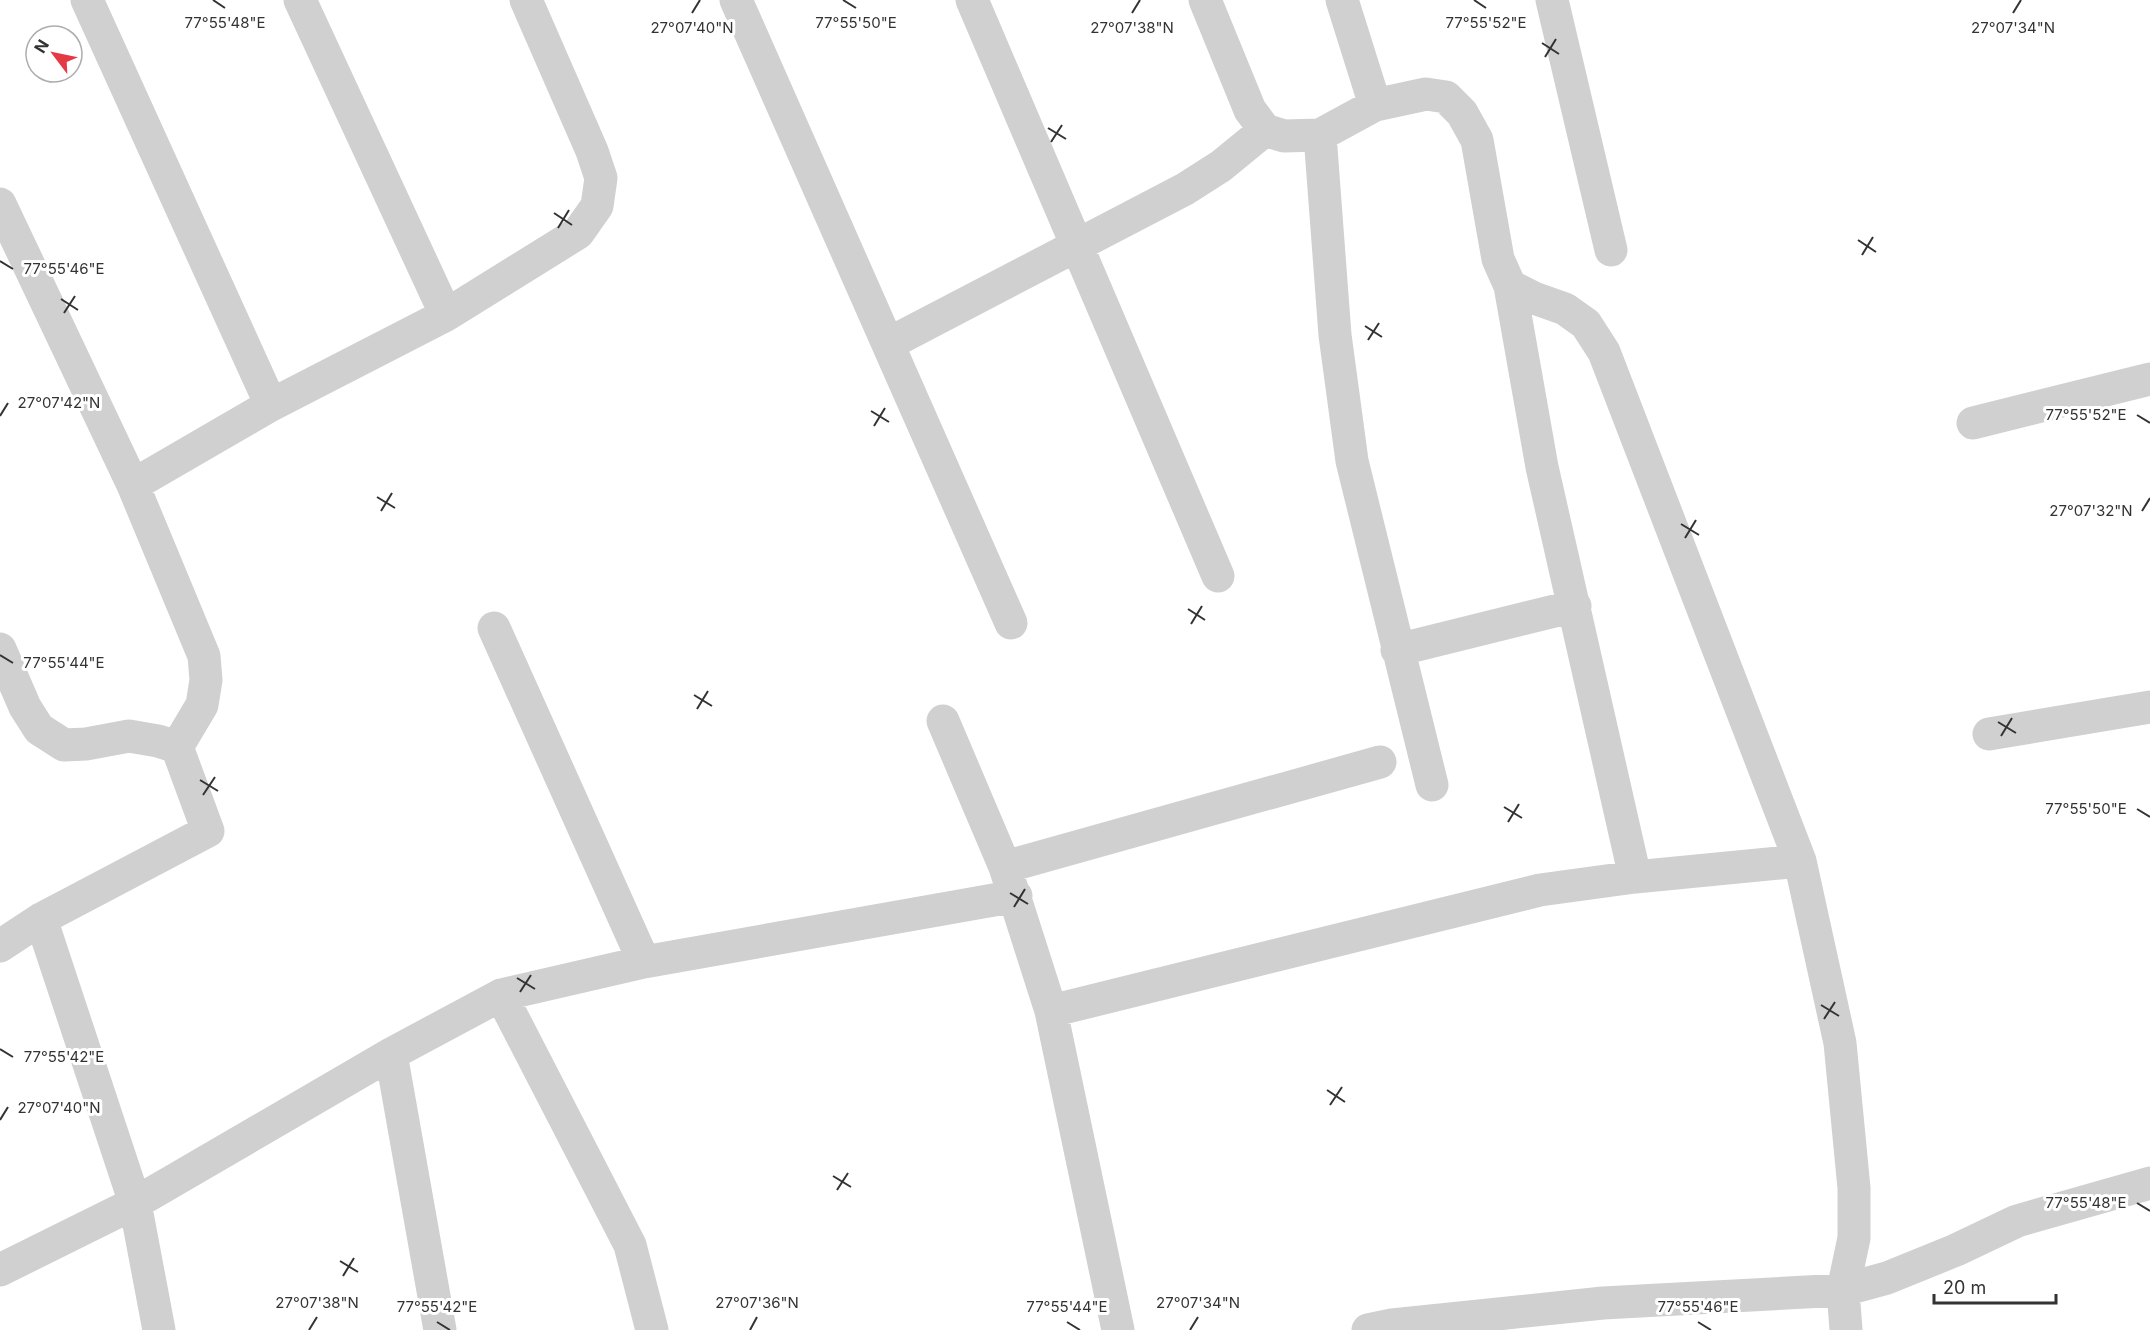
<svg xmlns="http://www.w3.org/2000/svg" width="2150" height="1330" font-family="Inter,sans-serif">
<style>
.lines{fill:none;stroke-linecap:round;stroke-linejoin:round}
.minor{stroke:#d0d0d0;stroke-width:33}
.ticks{fill:none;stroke:#333;stroke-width:2}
.ticks-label{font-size:15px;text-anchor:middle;fill:#333;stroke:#fff;stroke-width:6;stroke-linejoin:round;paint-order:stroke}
</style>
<rect width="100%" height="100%" fill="#fff"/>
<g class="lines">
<path class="minor" d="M87,0L271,405
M300,0L446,315
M736,0L1011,623
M972,0L1218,576
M1205,0L1250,110L1265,130L1284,136L1320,135L1375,105
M1342,0L1375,105L1426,94L1446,97L1462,113L1477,140L1498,259L1510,286L1534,298L1565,309L1586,324L1604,352L1800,861L1840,1043L1854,1188V1238L1843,1290L1846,1330
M1552,0L1611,250
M1320,135L1335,335L1352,461L1432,785
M0,204L133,485L204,656L206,680L202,705L177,747L208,831L41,919L0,946
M1510,286L1542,467L1635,877
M888,344L1185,189L1221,166L1265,130
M1973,423L2150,379
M133,485L271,405L446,315L578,233L597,206L601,178L592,151L526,0
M494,628L644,962
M0,649L25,707L39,729L64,745L86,744L129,736L158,741L177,747
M1397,650L1575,606
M943,721L1005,867L1051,1011L1118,1330
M1989,734L2150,707
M1005,867L1380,762
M41,919L135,1203L159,1330
M501,995L630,1245L652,1330
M1051,1011L1540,890L1635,877L1800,861
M391,1054L440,1330
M0,1270L135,1203L391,1054L501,995L644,962L1016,896
M1368,1330L1392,1325L1603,1303L1843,1290L1887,1278L1956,1250L2017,1221L2150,1183"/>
</g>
<path class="ticks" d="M213,0L225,8M843,0L856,8M1474,0L1486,8M692,13L700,0M1132,13L1140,0M2013,13L2021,0M1542,43L1559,54M1545,57L1556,39M1048,128L1066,139M1051,142L1062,125M554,213L572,225M558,228L569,210M1858,240L1876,252M1862,255L1873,237M0,261L13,269M61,299L78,310M64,313L75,296M1365,326L1382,337M1368,340L1379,323M871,411L889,422M2137,415L2150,423M0,416L8,403M874,426L885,408M377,497L395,508M381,511L392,493M2142,511L2150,498M1681,524L1699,535M1685,538L1696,520M1188,609L1205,620M1191,624L1202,606M0,655L13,663M694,695L712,706M697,709L708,691M1998,722L2016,733M2001,736L2012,718M200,780L218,791M203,795L215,777M1504,807L1522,818M2137,809L2150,817M1508,822L1519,804M1010,893L1028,904M1014,907L1025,889M517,978L535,989M520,992L531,975M1821,1005L1839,1016M1824,1019L1835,1002M0,1049L13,1057M1327,1090L1345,1102M1330,1105L1342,1087M0,1120L8,1107M833,1176L851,1187M837,1190L848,1173M2137,1203L2150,1211M340,1261L358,1272M343,1276L354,1258M437,1322L450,1330M1067,1322L1080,1330M1698,1322L1711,1330M309,1330L317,1317M750,1330L757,1317M1190,1330L1198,1317"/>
<g class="ticks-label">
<text x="225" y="28">77°55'48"E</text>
<text x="856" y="28">77°55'50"E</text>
<text x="1486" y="28">77°55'52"E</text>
<text x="692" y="33">27°07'40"N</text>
<text x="1132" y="33">27°07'38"N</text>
<text x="2013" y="33">27°07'34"N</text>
<text x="64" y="274">77°55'46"E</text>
<text x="59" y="408">27°07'42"N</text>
<text x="2086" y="420">77°55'52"E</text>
<text x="2091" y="516">27°07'32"N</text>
<text x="64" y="668">77°55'44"E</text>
<text x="2086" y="814">77°55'50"E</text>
<text x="64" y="1062">77°55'42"E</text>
<text x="59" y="1113">27°07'40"N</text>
<text x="2086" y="1208">77°55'48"E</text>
<text x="317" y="1308">27°07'38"N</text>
<text x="757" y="1308">27°07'36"N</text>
<text x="1198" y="1308">27°07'34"N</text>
<text x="437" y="1312">77°55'42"E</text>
<text x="1067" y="1312">77°55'44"E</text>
<text x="1698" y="1312">77°55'46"E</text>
</g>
<g transform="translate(54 54) rotate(302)"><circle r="28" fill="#ffffff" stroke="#adadad" stroke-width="1.5"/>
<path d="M0-4.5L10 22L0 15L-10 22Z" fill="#e63946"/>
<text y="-9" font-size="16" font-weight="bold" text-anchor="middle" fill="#333333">N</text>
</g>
<path d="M1934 1294v9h122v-9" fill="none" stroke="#333333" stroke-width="3"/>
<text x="1943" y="1294" font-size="18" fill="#333333" stroke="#ffffff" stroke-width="4.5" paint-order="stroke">20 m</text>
</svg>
